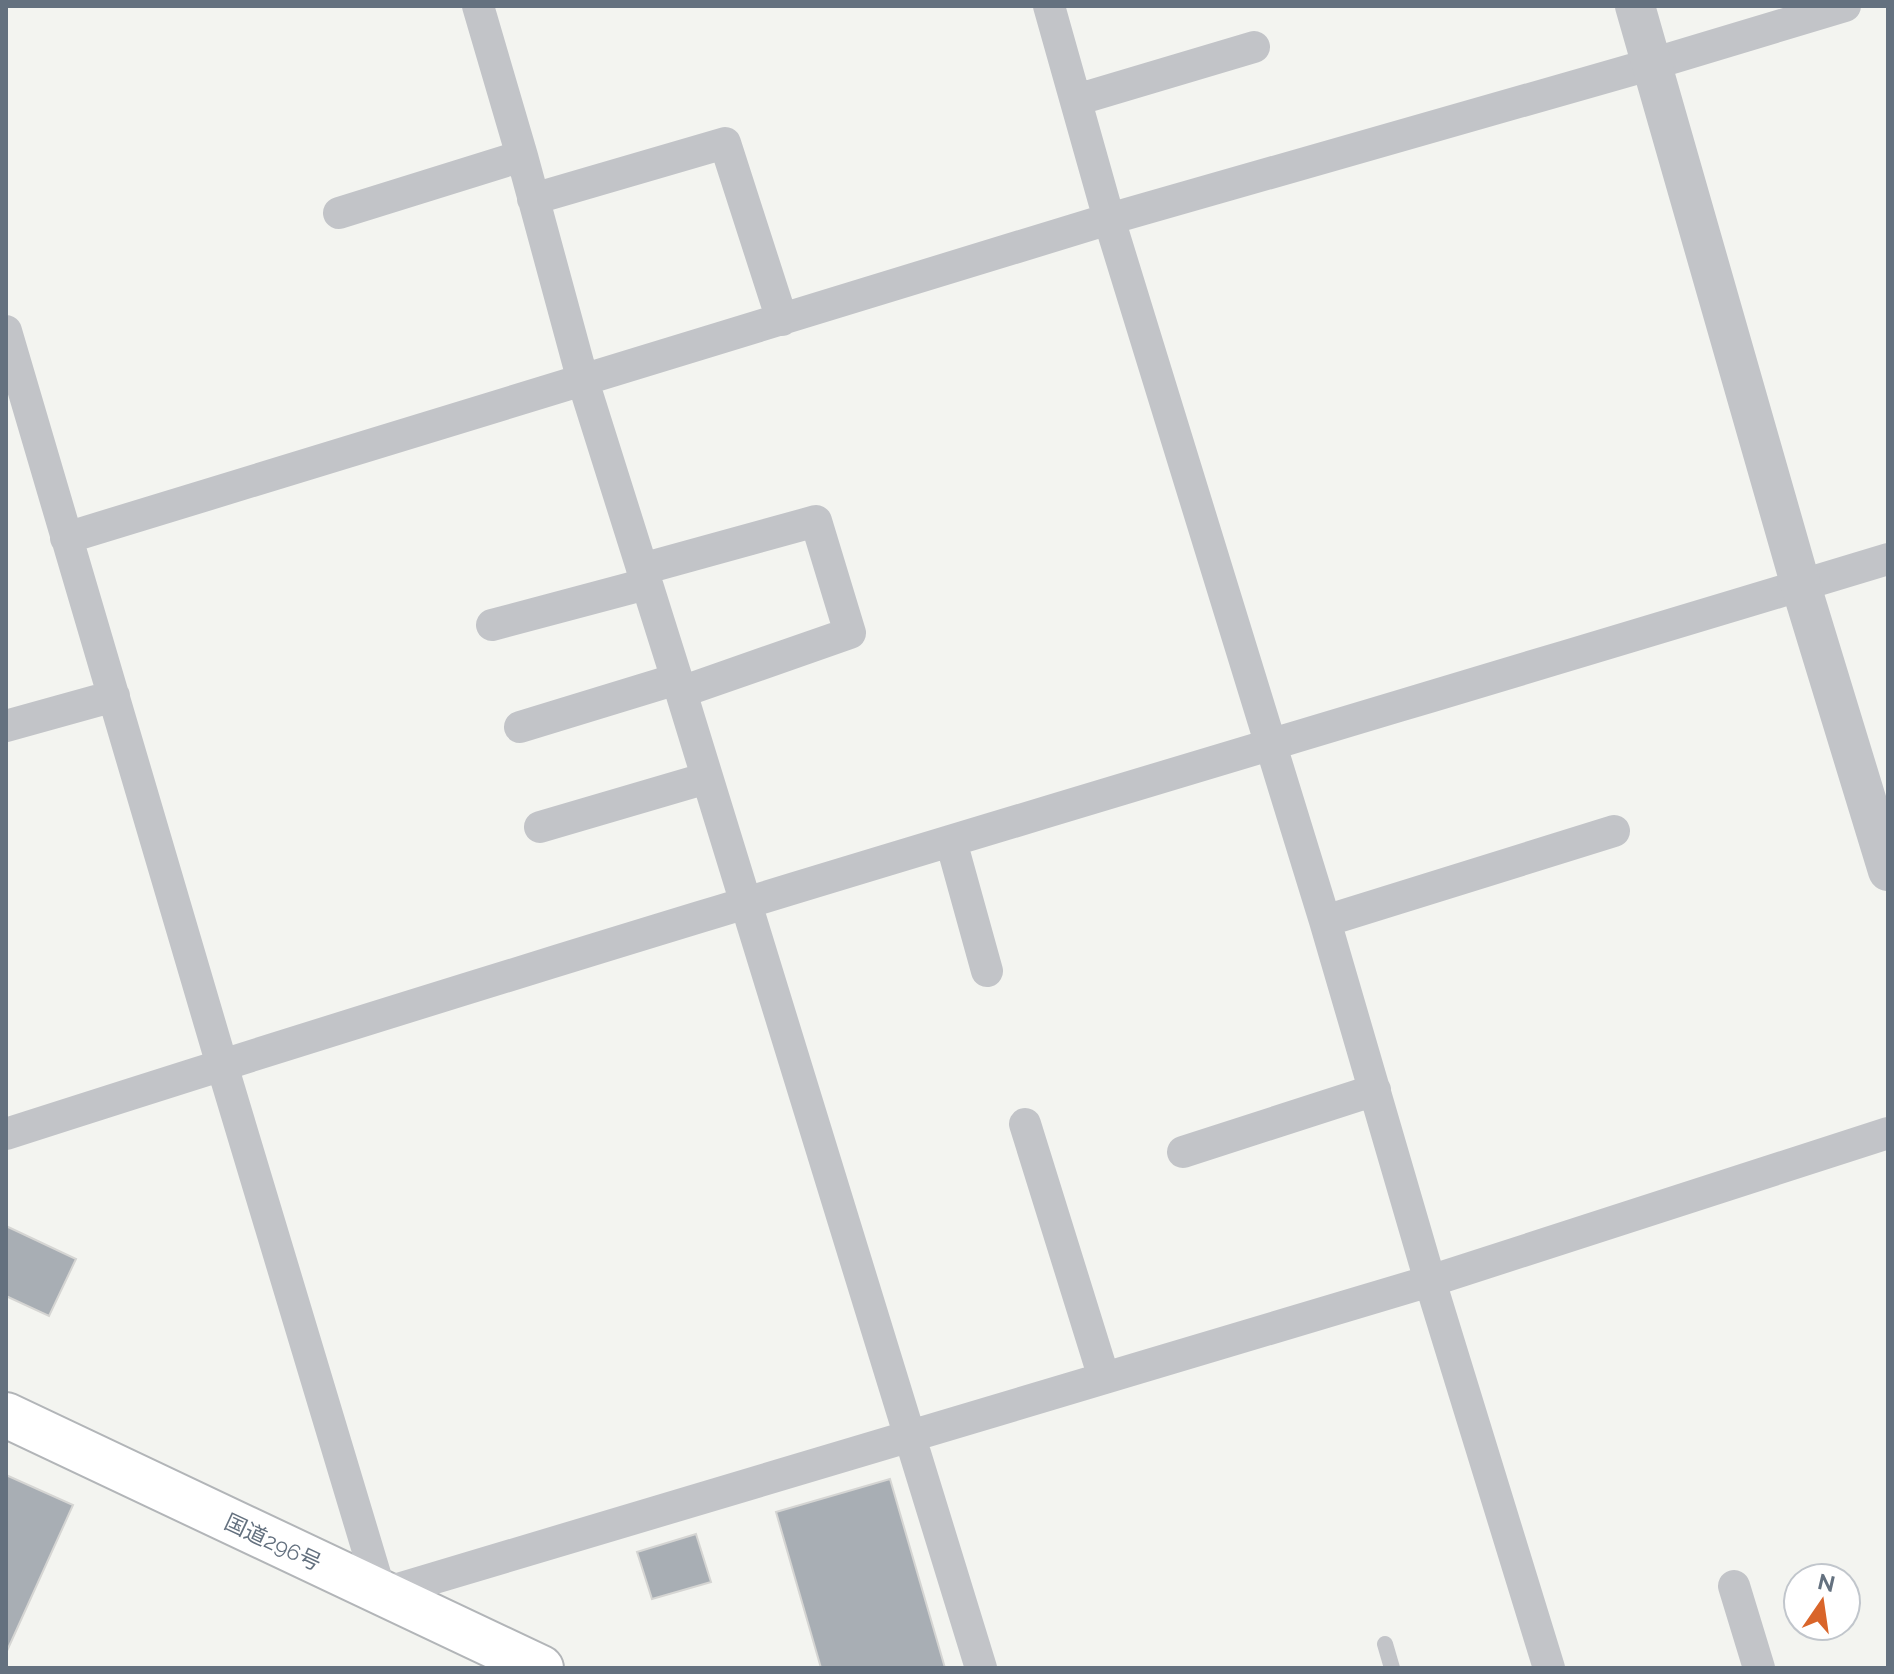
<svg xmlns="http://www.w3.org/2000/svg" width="1894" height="1674" font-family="Raleway,'Noto Sans JP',sans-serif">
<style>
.building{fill:#a8aeb4;stroke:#d5d5d3;stroke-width:2}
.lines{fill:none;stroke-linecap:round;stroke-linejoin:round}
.trunk-casing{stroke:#b2b5b8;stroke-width:48}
.service{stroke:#c2c4c8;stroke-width:16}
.minor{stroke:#c2c4c8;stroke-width:32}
.tertiary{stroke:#c2c4c8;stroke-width:40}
.trunk{stroke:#fff;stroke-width:44}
.labels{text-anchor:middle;stroke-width:8;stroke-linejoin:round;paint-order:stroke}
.street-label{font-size:22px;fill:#64717f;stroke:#fff}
</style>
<rect width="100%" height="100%" fill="#f3f4f0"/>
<path class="building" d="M6,1226L76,1259L49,1316L6,1296Z
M6,1475L73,1505L6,1653Z
M890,1479L945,1668H821L776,1512Z
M696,1534L711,1582L652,1599L637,1552Z"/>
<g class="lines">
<defs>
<path id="trunk" d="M6,1415L541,1668"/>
</defs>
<use href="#trunk" class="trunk-casing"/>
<path class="service" d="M1385,1644L1392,1668"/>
<path class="minor" d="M478,6L522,156L583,381L681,692L981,1668
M1049,6L1109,219L1325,921L1430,1281L1549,1668
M1076,100L1254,47
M533,199L725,143L782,320
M339,213L522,156
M6,331L222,1065L381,1594L1430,1281L1888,1133
M66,538L1109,219L1652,64L1845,6
M642,569L816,521L850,633L681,692
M492,625L646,584
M6,726L114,696
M520,727L677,679
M540,827L707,778
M951,841L987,971
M1325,921L1614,831
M1025,1124L1104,1378
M6,1134C630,933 1260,749 1888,559
M1183,1152L1375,1090
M1734,1586L1759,1668"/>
<path class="tertiary" d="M1635,6L1801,586L1888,871"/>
<use href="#trunk" class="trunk"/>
</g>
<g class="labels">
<g class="street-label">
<text transform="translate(273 1542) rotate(25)" y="8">国道296号</text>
</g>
</g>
<rect width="1894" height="1674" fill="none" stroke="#64717f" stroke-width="16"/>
<g transform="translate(1822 1602) rotate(13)"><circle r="38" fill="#ffffff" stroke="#c1c6cc" stroke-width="2"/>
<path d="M0-6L14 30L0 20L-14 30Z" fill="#d9652a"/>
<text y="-12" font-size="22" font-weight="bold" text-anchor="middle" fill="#64717f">N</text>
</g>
</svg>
